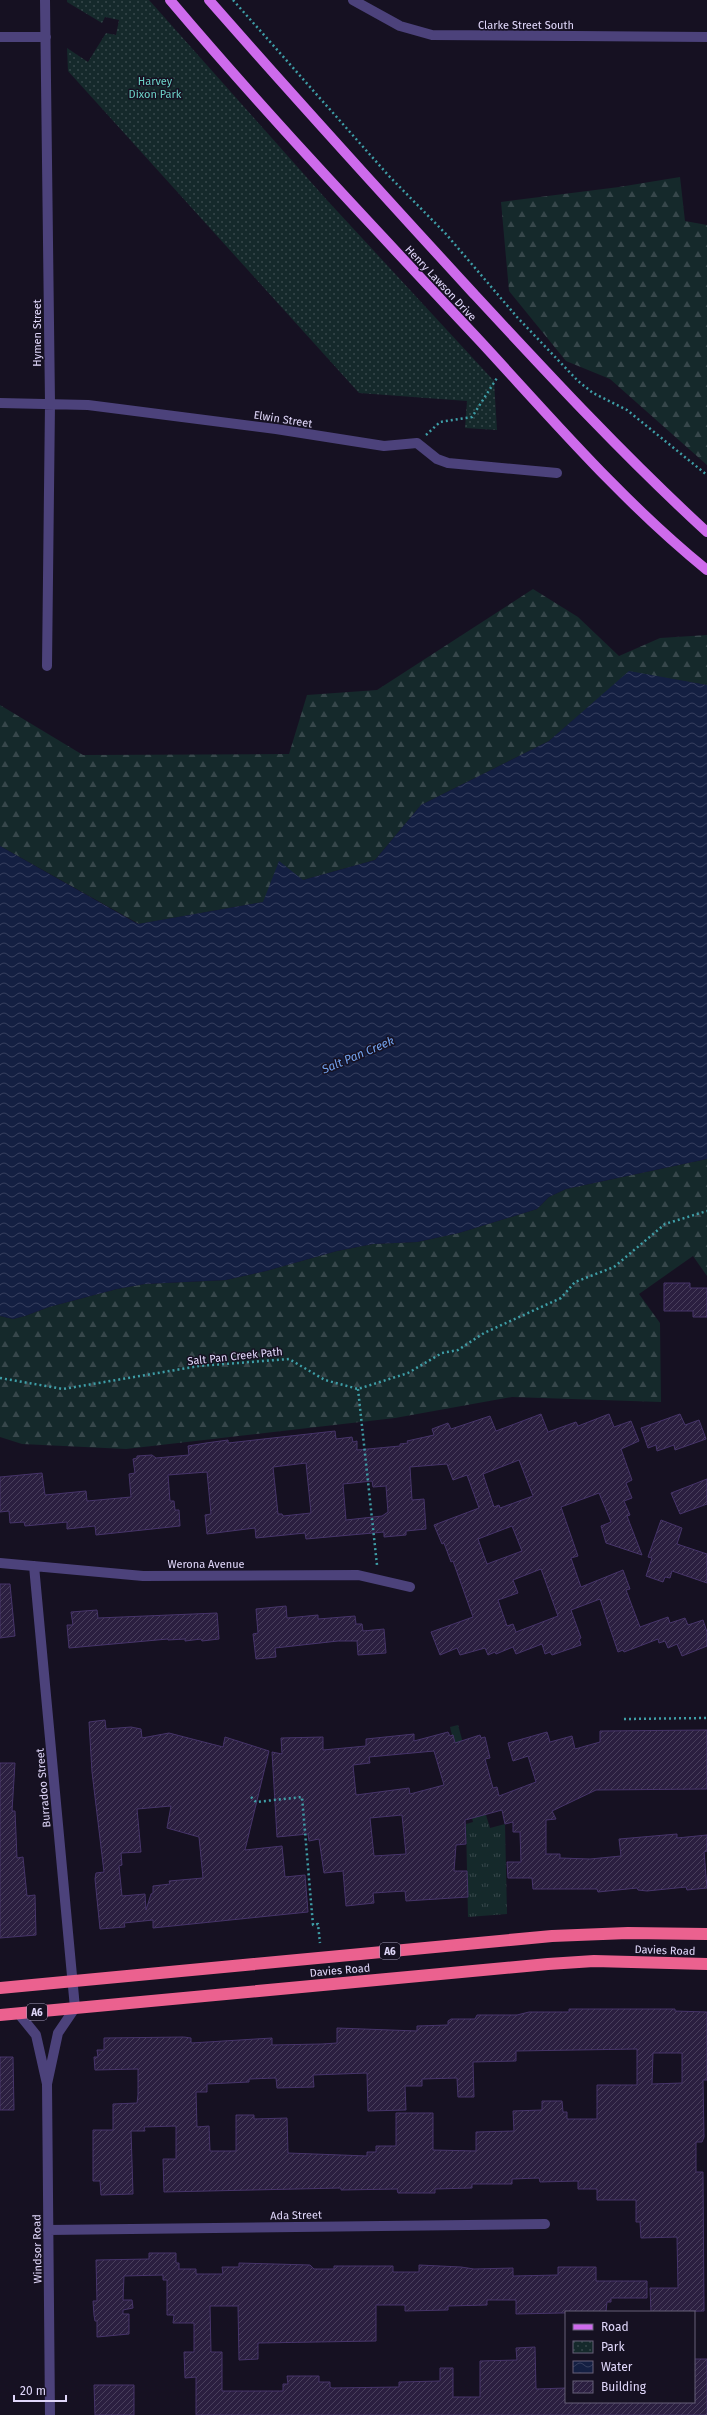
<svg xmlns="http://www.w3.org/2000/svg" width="707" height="2415" font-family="'Fira Sans',sans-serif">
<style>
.grass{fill:url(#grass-tufts)}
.forest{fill:url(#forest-firs)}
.park{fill:url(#park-dots)}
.water{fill:url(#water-waves)}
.building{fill:url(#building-hatch);stroke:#463469;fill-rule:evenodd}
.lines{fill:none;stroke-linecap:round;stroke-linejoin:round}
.path{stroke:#3e9ea7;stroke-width:2.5;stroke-dasharray:2 3;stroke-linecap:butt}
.minor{stroke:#4c427b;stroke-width:10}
.major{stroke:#ce6bec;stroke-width:10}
.highway{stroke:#eb618f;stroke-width:12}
.labels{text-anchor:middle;stroke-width:3;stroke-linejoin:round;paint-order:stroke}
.shield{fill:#161122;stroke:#a39cb9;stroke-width:1}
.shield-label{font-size:10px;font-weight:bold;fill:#e0d7fa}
.street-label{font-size:11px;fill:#e0d7fa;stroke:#161122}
.park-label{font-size:11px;fill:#6cd1c6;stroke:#161122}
.water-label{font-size:12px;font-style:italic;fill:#72a2ed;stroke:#161122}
</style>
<defs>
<pattern id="grass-tufts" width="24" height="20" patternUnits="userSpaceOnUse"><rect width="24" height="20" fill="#15292b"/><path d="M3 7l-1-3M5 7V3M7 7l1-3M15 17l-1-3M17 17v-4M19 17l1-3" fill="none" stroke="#37474b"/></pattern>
<pattern id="forest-firs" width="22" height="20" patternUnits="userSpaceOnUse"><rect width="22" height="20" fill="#15292b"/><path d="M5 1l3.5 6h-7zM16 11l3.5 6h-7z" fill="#37474b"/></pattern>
<pattern id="park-dots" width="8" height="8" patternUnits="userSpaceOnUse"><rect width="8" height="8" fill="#15292b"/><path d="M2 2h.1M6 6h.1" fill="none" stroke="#37474b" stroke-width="1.8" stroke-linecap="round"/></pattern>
<pattern id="water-waves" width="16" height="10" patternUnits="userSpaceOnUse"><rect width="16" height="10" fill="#141f42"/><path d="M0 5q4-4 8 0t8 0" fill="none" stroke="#363f5e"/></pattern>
<pattern id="building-hatch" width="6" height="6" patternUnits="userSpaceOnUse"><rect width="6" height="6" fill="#2b1f40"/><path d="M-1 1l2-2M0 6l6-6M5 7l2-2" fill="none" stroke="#493f5c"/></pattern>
</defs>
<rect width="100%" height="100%" fill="#161122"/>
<path class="grass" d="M458,1725L483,1815H486L490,1828L505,1824L507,1914L468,1917L466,1824L473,1822L450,1727Z"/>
<path class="forest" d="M680,177L685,221L707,225V465L610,379L566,361L509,291L501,202L619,187Z
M533,589L578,617L619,656L660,638L707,635V685L629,672L549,741L421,805L375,860L303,880L263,902L139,924L0,846V705L83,755L289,754L307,695L377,690Z
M707,1159V1276L693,1256L639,1294L660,1323L661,1402L512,1397L395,1418L126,1449L22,1444L0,1437V1316L13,1319L25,1316L49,1307L117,1289L145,1284L226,1280L266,1271L337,1251L373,1244L417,1242L459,1233L537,1209L549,1197L566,1189Z"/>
<path class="park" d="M67,0H149L326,199L494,381L497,430L465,428L467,401L359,393L68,71L67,48L88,62L106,33L116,35L119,20L105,17L102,23L67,2Z"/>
<path class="water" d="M629,671L707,685V1159L566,1189L549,1197L537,1209L459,1233L417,1242L373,1244L337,1251L266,1271L226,1280L145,1284L117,1289L49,1307L25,1316L13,1319L0,1316V846L138,924L263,902L279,861L303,880L375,860L421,805L549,741Z"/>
<path class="building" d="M664,1283H690V1288H707V1317H693V1311H664Z
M541,1414L548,1432L576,1422L578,1426L609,1414L614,1427L631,1421L639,1441L621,1449L632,1480L626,1483L632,1498L624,1501L630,1515L627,1516L642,1555L606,1543L601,1526L611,1522L599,1493L561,1507L578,1556L571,1558L581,1587L623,1570L630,1589L626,1590L640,1627L668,1617L670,1623L685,1618L688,1625L703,1620L707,1632V1646L682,1656L677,1644L668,1648L665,1641L659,1643L658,1639L624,1652L623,1650L618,1652L600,1599L571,1610L581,1638L579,1639L581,1645L552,1655L550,1652L545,1654L542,1644L516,1654L513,1647L496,1654L495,1652L488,1655L485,1648L460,1655L457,1648L440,1655L431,1632L473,1617L453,1561L451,1562L444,1543L442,1544L434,1525L479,1508L467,1475L453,1480L447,1464L410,1467L412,1500L424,1499L426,1529L406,1531V1535L384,1537V1532L306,1539L305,1533L256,1538L255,1528L207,1534L205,1515L211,1514L207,1472L168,1475L170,1501H174L175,1510H179L180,1526L96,1535L95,1526L67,1529V1522L25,1526L24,1522L10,1523L9,1511L0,1512V1477L42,1473L45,1495L86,1491L87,1501L131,1497L129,1474L135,1473L133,1459L137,1458V1456L152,1455L156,1458L189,1455L188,1446L206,1443L228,1440V1443L335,1431L336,1439L352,1437L353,1442L357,1441V1450L400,1446V1444L408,1443L407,1441L434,1435L432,1429L448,1423L451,1429L490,1416L496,1431ZM519,1460L533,1496L500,1508L499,1505L494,1507L483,1474ZM306,1463L311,1513L283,1516L282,1514H278L273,1467ZM372,1481L373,1487L386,1486L388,1512L382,1516L346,1520L343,1484ZM512,1526L522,1551L487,1564L478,1539ZM541,1569L558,1616L516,1632L513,1624L507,1626L498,1600L518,1593L513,1580Z
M680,1414L685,1425L699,1420L706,1439L675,1450L674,1445L657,1451L656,1445L648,1448L641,1428Z
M707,1479V1504L680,1514L671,1493Z
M661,1520L682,1528L677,1544L707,1554V1583L672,1571L670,1578L665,1577L663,1582L646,1576L652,1558L648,1557Z
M0,1584H10L15,1636L0,1638Z
M286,1606L287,1618L318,1615V1619L355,1616L356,1624H362L363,1631L384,1629L386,1653L358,1655L357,1641H338L275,1648L276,1657L256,1659L253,1634L258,1633L256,1609Z
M97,1610L98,1618L217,1613L219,1639L202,1641L201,1639L185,1641V1639L168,1640V1639L69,1648L67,1625H73L71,1612Z
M105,1720L106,1729L131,1727L141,1729L142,1738L169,1733L223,1747L225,1737L269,1751L245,1850L282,1846L285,1877L305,1875L308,1912L153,1928V1920L124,1923L125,1927L100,1929L95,1879L96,1873L104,1872L92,1772L89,1722ZM171,1806L167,1828L199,1837L203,1878L169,1881L170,1884L153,1886V1893L151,1894L146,1910L145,1894L122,1896L119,1866L122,1865L121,1853L141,1852L137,1809Z
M707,1730V1789L596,1790L552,1811L556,1819L546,1820V1854H560V1858L590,1859L621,1856L619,1839L677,1834V1838L707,1835V1851L704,1852L707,1888L687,1890L686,1887L647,1891L638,1890L637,1888L598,1892L597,1889H533L532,1878H508L507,1862H521L520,1832H513V1822L505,1824L502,1810L465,1820L466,1844L456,1845L454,1871H467L468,1897L406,1901L405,1891L373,1893L374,1903L346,1906L343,1871L324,1873L319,1839L309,1841L308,1834L277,1837L272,1752L282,1754L281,1738L323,1737V1750L366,1746V1739L414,1734V1741L448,1732L450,1736L453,1735L455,1743L480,1735L481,1738L485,1737L490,1758L485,1759L493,1788L497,1787L499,1796L536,1782L528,1756L513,1761L508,1743L547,1732L550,1742L572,1736L575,1749L600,1742V1731ZM434,1751L444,1785L410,1794L409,1788L356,1795L353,1765L370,1763L369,1757ZM402,1815L406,1854L374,1856L370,1818Z
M0,1763H15L12,1811H15L17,1858L23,1857L27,1896L35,1895L36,1935L0,1938Z
M569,2009H675V2011L707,2012V2080H703L704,2137L702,2142H696V2172H703L704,2311L651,2312L650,2288H678L677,2237L641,2238L640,2222H636V2200H597V2189H578V2181L540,2182L539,2178L512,2179V2184H472V2188L435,2189V2193H398L397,2189L341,2190V2188L164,2192L163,2159H176V2126L144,2127L145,2131H131L133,2194L101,2195L100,2181H93V2130H113V2104L137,2103L138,2095V2069L95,2070L94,2057H98L97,2050H104V2038L184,2037L191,2038V2043L272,2038V2045L322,2044L337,2043V2028L417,2031V2026L448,2025V2021L451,2019H475L477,2015H517L529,2012H569ZM637,2049V2085H597V2119H567V2112H563L562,2101H542V2110L513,2111L514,2131L476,2132V2151L433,2150V2113H396V2146H376V2152H367V2156L288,2153L287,2118L254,2119V2115H236V2151H210L209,2126L197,2127L196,2092H207V2084L249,2082V2079L276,2078L277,2088L314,2087L313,2075L367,2073L368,2111L406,2110L405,2086H422V2079L457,2078L458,2097H474L473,2062L516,2061V2051ZM653,2053H682V2083L652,2084Z
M0,2057H13L14,2110H0Z
M149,2253H176V2263H179V2269H196V2274H223L222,2267H239V2263L310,2265L314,2269H334V2266H393V2272H419V2265L461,2267L474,2269L513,2268V2276L558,2275V2267H596V2281H647V2298H611V2302H607L606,2312L516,2314V2300H487V2305L448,2306V2310L405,2311V2305H376V2341L258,2343V2359L239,2360L238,2306H210L211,2352H222V2391H283V2384H288L287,2376H319V2382H330V2387L332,2388L399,2387V2382L440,2381V2368H453V2397H480V2361L517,2360L516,2348L535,2347L536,2389L566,2388V2402H694V2359H707V2415H196V2377L185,2378L184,2352H194V2323H173L174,2315H167V2280H163V2275L124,2276L123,2300H132L133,2308L123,2310V2314H129V2334L97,2337V2321H95L94,2315L93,2301H97L96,2260L149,2259Z
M94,2385H134V2415H95Z"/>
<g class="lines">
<path class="path" d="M233,0L388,175L446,234L517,317L578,381L593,393L627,410L707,475
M426,435L440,422L472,417L497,378
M0,1378L63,1389L199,1366L289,1359L325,1380L358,1389L408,1373L442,1353L458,1350L484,1333L561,1298L575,1282L614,1267L665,1224L707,1211
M358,1389L377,1565
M624,1719L707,1718
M251,1797L256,1802L302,1797L313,1925L318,1924L320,1943"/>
<path class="minor" d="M45,0L50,403L47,666
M353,0L400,26L432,35L707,37
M0,37H46
M0,403L88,405L276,429L384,446L417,443L437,459L448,463L557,473
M0,1563L143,1576L358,1575L410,1587
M34,1566L75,2008L58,2033L47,2084
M19,2014L36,2035L47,2084L50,2415
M48,2230L545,2224"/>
<path class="major" d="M170,0C269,117 375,229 480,341C553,420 623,502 707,570
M209,0C296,99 385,197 474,294C550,376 625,457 707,532"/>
<path class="highway" d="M0,1988L552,1936L628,1933L707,1934
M0,2015L548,1964L594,1961L707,1964"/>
</g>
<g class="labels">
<g class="shield">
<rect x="380" y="1943" width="20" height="16" rx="3"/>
<rect x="27" y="2004" width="20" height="16" rx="3"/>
</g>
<g class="shield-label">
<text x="390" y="1955">A6</text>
<text x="37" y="2016">A6</text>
</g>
<g class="street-label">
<text x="526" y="29">Clarke Street South</text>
<text transform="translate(441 283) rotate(47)" y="4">Henry Lawson Drive</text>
<text transform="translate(37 333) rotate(-90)" y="4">Hymen Street</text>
<text transform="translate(283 419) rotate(9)" y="4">Elwin Street</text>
<text transform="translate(235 1356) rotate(-6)" y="4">Salt Pan Creek Path</text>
<text x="206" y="1568">Werona Avenue</text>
<text transform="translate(43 1788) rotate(-95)" y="4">Burradoo Street</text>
<text transform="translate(665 1950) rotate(2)" y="4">Davies Road</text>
<text transform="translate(340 1970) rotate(-5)" y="4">Davies Road</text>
<text transform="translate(296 2215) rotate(-1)" y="4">Ada Street</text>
<text transform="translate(37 2249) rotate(-91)" y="4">Windsor Road</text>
</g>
<g class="park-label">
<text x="155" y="85">Harvey<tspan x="155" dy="13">Dixon Park</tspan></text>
</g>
<g class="water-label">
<text transform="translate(358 1055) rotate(-23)" y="4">Salt Pan Creek</text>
</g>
</g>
<rect x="565" y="2311" width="130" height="92" fill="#161122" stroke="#676078"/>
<rect x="573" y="2324" width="20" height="6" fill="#ce6bec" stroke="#676078"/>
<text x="601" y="2331" font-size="12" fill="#e0d7fa">Road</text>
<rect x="573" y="2341" width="20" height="12" fill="url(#park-dots)" stroke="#676078"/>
<text x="601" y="2351" font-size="12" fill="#e0d7fa">Park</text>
<rect x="573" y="2361" width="20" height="12" fill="url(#water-waves)" stroke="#676078"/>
<text x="601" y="2371" font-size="12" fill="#e0d7fa">Water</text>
<rect x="573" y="2381" width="20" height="12" fill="url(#building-hatch)" stroke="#676078"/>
<text x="601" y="2391" font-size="12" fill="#e0d7fa">Building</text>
<path d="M14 2395v6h52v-6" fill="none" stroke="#e0d7fa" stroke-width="2"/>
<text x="20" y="2395" font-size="12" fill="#e0d7fa" stroke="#161122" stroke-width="3" paint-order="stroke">20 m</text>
</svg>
